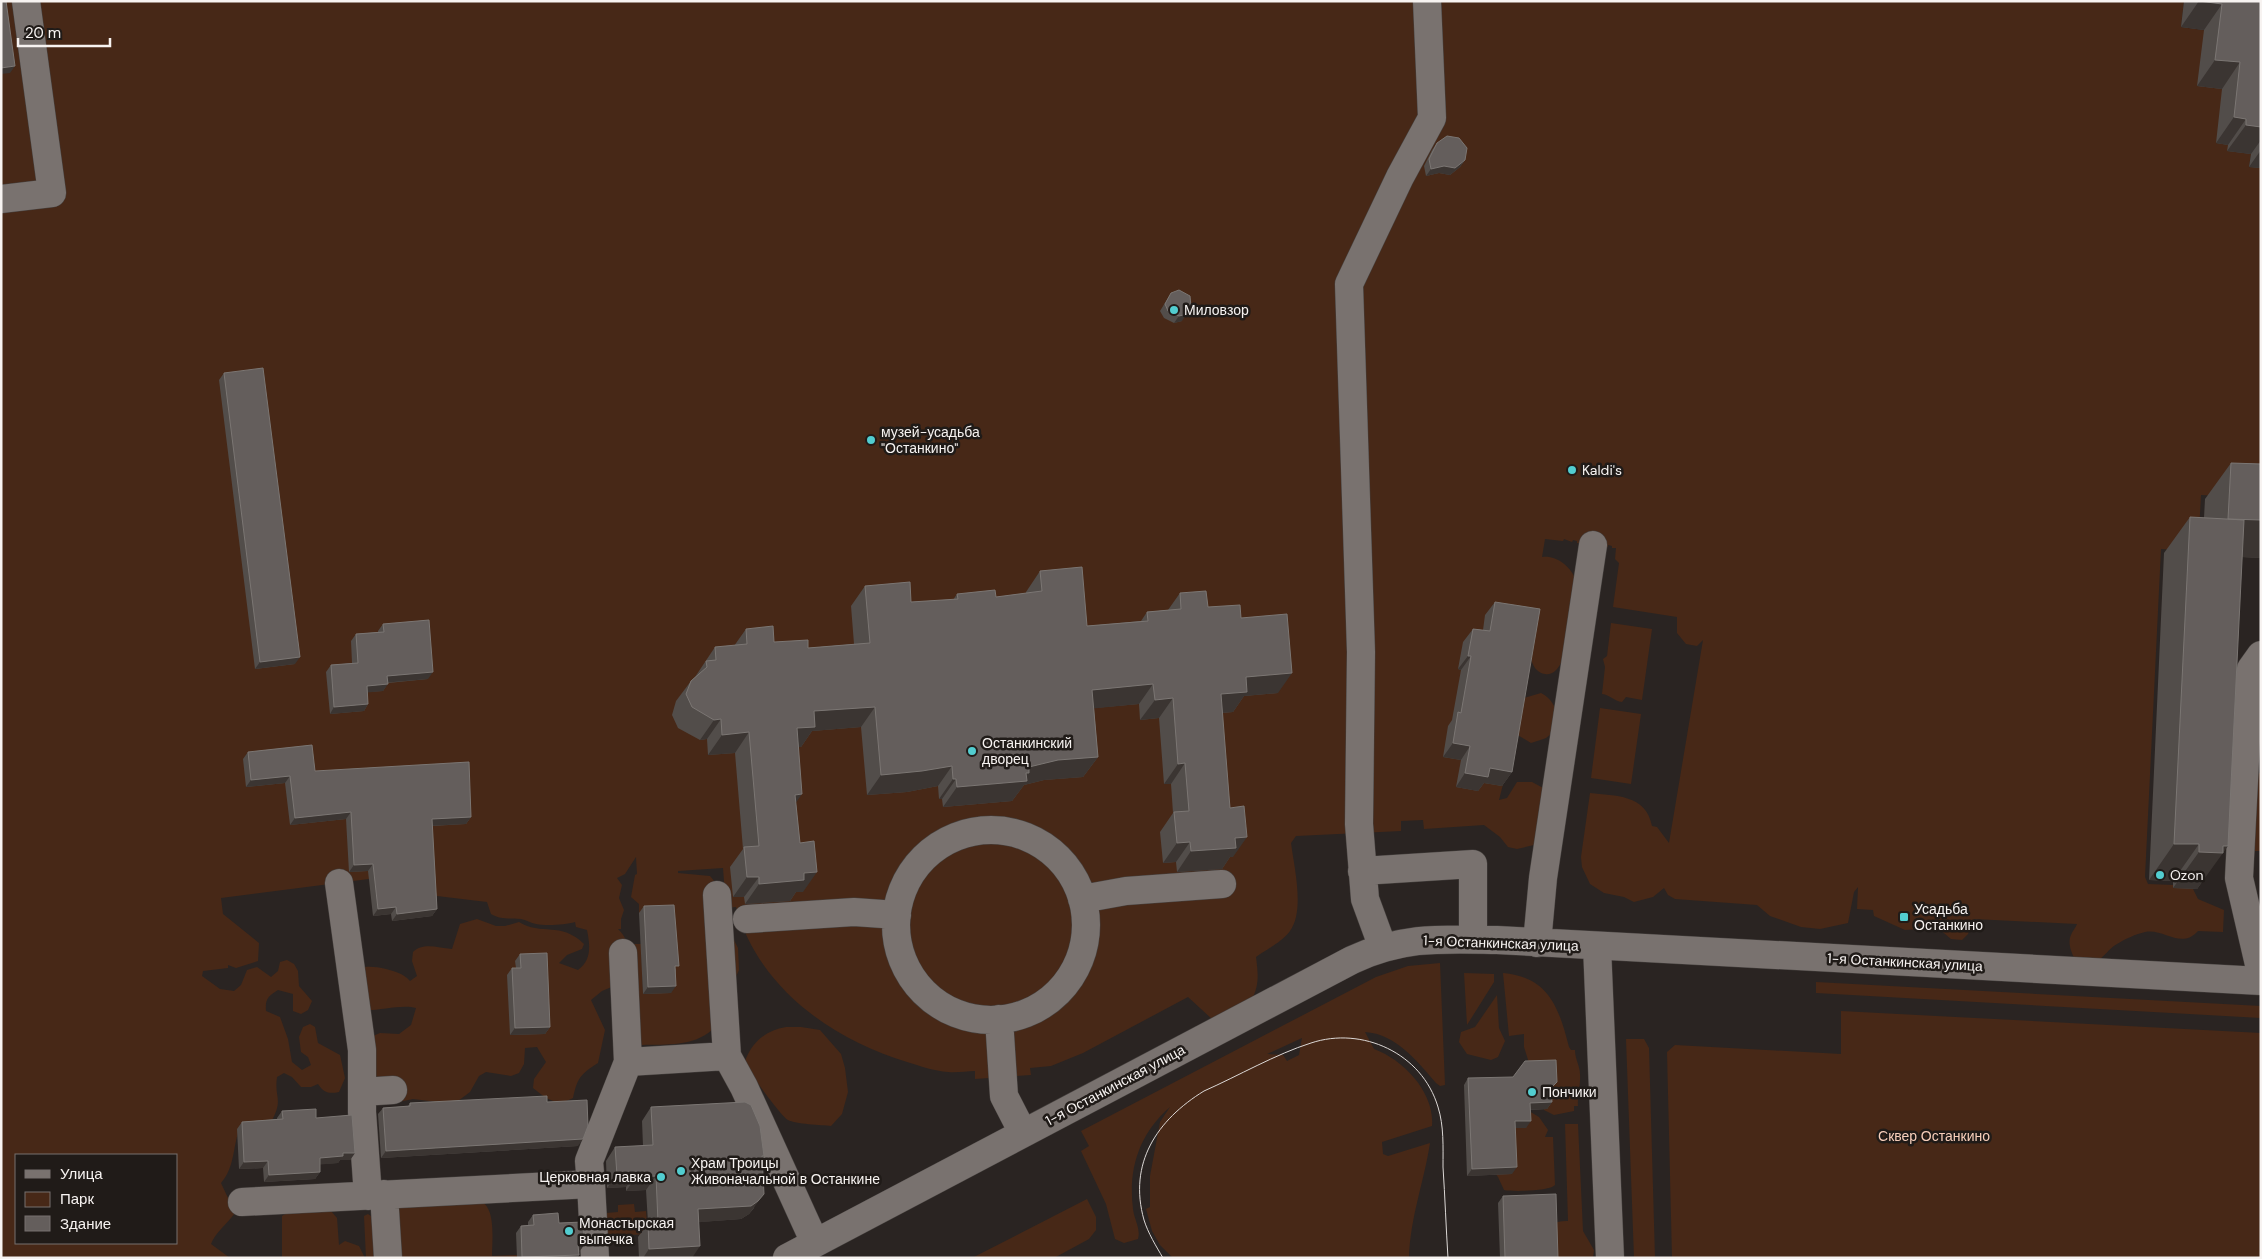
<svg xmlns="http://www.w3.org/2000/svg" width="2262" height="1259" font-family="'DM Sans',sans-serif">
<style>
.green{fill:#472817;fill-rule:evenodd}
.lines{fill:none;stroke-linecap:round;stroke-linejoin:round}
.minor-casing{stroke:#45403e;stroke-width:29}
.minor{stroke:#79726f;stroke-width:28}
.tram{stroke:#dcd8d6;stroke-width:1}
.wall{fill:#524d4a}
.shaded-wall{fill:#3b3532}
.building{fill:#645e5c;stroke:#7b7673}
.poi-dot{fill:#52cdd0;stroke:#201b18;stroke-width:2}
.labels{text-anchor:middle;stroke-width:5;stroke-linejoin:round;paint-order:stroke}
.poi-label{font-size:14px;fill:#f7f3f1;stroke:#201b18;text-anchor:start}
.street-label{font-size:14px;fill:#f7f3f1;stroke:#201b18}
.park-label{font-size:14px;fill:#f7ceba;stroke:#201b18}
</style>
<rect width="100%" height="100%" fill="#2a2422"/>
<path class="green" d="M1,1H2184L2181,27L2209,31L2228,89L2216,143L2228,145V151L2251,154L2249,167L2261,168V498L2201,495L2198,551L2161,549L2145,877L2148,884L2173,885L2193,889L2198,899L2224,910L2223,932L2198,931C2181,950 2164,928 2145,932C2136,934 2125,939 2117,944C2109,948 2104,958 2096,961C2091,963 2082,962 2077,963C2072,955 2067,943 2071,935C2072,931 2076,928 2077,924L1974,919L1968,934L1962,940L1951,939L1938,928L1905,930L1874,916L1873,910L1857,909L1858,887L1854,892L1848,923L1820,929L1801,927L1770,916L1757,905L1675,899L1668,895L1664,888L1653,897L1634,902L1624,897L1604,893L1590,884L1582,867L1581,857L1590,793C1615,796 1646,794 1652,826L1657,827L1669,843L1703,640L1697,646L1686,644L1677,633V617L1613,607L1619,563L1615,559L1616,548H1612V546L1608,545V547L1577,543V541L1573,540L1572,542L1564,539L1563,541L1545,539L1542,557C1556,555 1570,566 1575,578C1573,596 1572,679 1545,674C1531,672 1530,654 1528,643L1524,698L1541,693C1558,701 1564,726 1546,738C1542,740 1536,741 1531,743L1516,734L1499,800L1507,798L1517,782H1532L1545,789L1534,845L1517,849L1508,847L1500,837L1484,825L1424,829L1423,820L1401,821V831L1296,836L1291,843C1294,867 1305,910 1290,931C1282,942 1267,949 1256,957C1259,980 1259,988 1247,1009L1213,1020L1188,997L1083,1053L1051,1066L1030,1068L1031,1075L975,1079V1071C966,1071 957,1073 948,1072C934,1071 920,1066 907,1062C831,1039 758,987 736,907L726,908L723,868L678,871V873L710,876L720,888L732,936L738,948L739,970L712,1030C692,1047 667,1044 642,1045L638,1043L631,944H641L643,994L671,992L651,913H639V904L631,897L635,875L637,874L636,857L625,874L617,878L622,885L619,898L624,910L621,919V929H618C637,947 623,967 614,986L602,991L591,1000L605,1030L598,1063C580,1074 577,1079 573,1098C556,1107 547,1099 533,1088L534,1079L546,1062L537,1047L525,1048L524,1064L519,1073L511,1076L486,1072L479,1076L470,1092L454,1104L413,1099L394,1103L374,1083L366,1039L380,1033L399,1034L411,1025L416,1008C397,1003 367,1016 352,1007C347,1004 343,997 340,992C350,968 361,963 386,969C396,972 403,973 410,981L417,976L412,961L413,952C423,942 438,948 452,949L460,924L477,919L496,926H505L519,922C541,936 561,921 584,944L582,949L567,955L559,963L578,970C592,960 590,945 587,930L576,927L575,922C565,925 546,926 536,924C531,923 526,920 521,919C509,918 501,920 491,914L487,902L437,896L421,907L400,875L221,898L223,914L259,943L258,961L236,968L228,965V968L203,971L202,976L220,989L234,991L241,985L247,970L257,967L271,977L278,971L280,962L287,960L294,964L298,971L299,986L312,1001L308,1010L301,1014L293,1011V994L278,990C268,996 265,999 266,1011L280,1017L288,1039L292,1062L302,1070L311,1065L308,1057L301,1052L299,1037L303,1027L310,1024L315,1027L318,1043L340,1055L345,1078L339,1092C329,1094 324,1093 318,1084L311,1087H301L292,1077L284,1073L277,1077C274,1098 284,1099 271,1122L241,1125C232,1145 236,1166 221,1183L235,1213C227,1224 215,1233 211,1244L230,1258H1ZM16,1155H176V1243H16Z
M1611,623L1652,629L1642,700L1626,697L1622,702C1614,701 1610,695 1602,694L1605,667L1603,659L1607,656Z
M1600,708L1641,714L1631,784L1591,778Z
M2258,773H2261V851H2254Z
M1440,963L1445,1085L1440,1086L1436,1083C1417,1061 1396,1034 1365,1032L1374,1049C1404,1060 1435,1093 1432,1126L1382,1142L1383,1154L1388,1156L1430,1143C1424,1182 1410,1218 1409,1258H1173L1160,1245L1152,1231L1146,1209L1150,1207V1176L1160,1122L1170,1107C1139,1134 1128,1169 1133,1209C1134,1219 1141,1229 1138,1239L1124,1243L1115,1239L1106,1204L1081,1151L1089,1146L1081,1131L1376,977L1408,966ZM1302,1038L1299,1055L1287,1061L1283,1055L1267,1054Z
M1464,973L1494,974V982L1467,1025Z
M1503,973C1549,977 1559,1008 1569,1047L1571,1050H1575C1575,1059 1580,1066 1580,1074C1581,1085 1577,1095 1578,1106H1574V1111L1554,1115L1544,1110L1524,1047V1034L1509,1036Z
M1816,982L2261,1006V1018L1816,993Z
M1497,995L1499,1028L1505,1041L1498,1057L1491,1060L1467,1054L1459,1042L1461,1032L1475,1027Z
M1841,1011L2261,1033V1258H1672L1667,1052L1675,1045L1841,1054Z
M786,1027H801L820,1030L841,1054L845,1068L848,1092L842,1114L831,1126C822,1125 795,1124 788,1120C781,1116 751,1074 744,1064C751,1043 764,1031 786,1027Z
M1626,1039H1644L1649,1048L1655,1258H1634Z
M1529,1111L1539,1117L1548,1130L1545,1137H1553L1555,1185C1550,1191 1513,1192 1504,1190L1498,1177L1486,1161Z
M1565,1124H1578L1583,1231L1594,1250L1593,1258H1523C1536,1241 1544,1220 1568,1221Z
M400,1193L482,1202C496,1210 492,1242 492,1256L517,1255V1258H402L400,1229L396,1226Z
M1087,1199L1096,1217V1230L1089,1239L1054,1258H972Z
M634,1204L635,1212L646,1211L648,1234L630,1235L631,1240L608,1241L606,1213L618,1212V1205Z
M331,1211L337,1218L339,1245L345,1241L359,1246L365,1258H282V1216L287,1213Z
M368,1214L372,1217L375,1258H366L364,1216Z"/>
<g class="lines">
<defs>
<path id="minor" d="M1,199L52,193L26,1
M2261,655L2251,669L2249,683L2239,878L2261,973
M896 925a95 95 0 1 1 190 0a95 95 0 1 1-190 0Z
M1362,871L1473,864V939
M339,883L362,1050V1112L368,1196
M717,895L727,1056
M1082,899L1126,891L1222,884
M747,919L854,912L897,915
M1537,943L1543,878L1593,545
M1597,946L1610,1258
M1383,948L1365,899L1359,824L1361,652L1349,284L1400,177L1432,118L1427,1
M999,1019L1004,1096L1023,1133
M628,1062L727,1056L744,1087L815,1243
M362,1092L393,1090
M591,1184L595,1258
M384,1194L388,1258
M242,1202L591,1184L589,1161L628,1062L623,953
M787,1258L1352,960C1404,936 1441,939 1497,940L2261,981"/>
</defs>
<use href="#minor" class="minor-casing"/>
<use href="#minor" class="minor"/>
<path class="tram" d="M1163,1258C1156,1246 1148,1233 1144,1220C1128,1163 1157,1120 1204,1091C1238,1076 1276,1054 1311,1043C1362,1026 1422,1053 1438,1107C1444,1126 1443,1147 1443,1167C1445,1197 1446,1227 1448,1258"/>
</g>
<path class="wall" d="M2184,1H2261V168L2249,167L2251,154L2227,151L2228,145L2216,143L2222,89L2197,86L2204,30L2181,27Z
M1437,143L1465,160L1460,167L1450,175L1439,173L1426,176L1424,166L1432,150Z
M1171,293L1182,321L1174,323L1164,318L1160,311Z
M224,373L295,664L255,669L219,380Z
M2231,463L2261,464V558L2242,557L2203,882H2202L2197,889L2173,888V881L2149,880L2164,553L2190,517L2204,518L2205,499Z
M1040,571L1087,626L1141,621L1147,612L1168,610L1180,593L1208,607L1241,618L1278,693L1244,696L1233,712L1222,713L1233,857H1230L1222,869L1177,872L1176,862L1163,863L1160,832L1173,813L1171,784H1164L1159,718L1140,720L1139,704L1094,708L1098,757L1083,777L1044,780L1024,785L1012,801L943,807L942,799H939L938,786L907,792L867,795L861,727L812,731L801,747H799L796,803L803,892H796L790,901L745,904L744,897H733L730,867L743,849L735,753L708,755L707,739L700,740L678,728L672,715L676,701L691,681L695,677L715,647L734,646L746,629L774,642L808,648L854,644L851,606L865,586L911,602L953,600L957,594L996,597L1026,593V592Z
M1495,602L1512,772L1502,786L1484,783L1478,791L1456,787L1461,760L1443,757L1448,726L1452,720L1461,670L1458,669L1463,642L1473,629L1483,630L1485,615Z
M383,624L428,679L388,683L383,691L367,692L368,704L364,711L330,714L326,672L331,665L352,663L351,641L356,634L378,632V631Z
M248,752L471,817L466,824L432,826L437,909L432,916L392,921L391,914L373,916L368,871L349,872L346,819L290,825L285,783L246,787L243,759Z
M644,906L676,970L671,993L643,994L639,913Z
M520,954L550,1027L545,1034L510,1035L507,975L512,968H516L515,961Z
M1468,1078L1552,1089V1102L1547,1109L1530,1110L1526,1128H1515L1512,1174L1467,1176L1464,1085Z
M547,1102L578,1146L381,1158L378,1114L383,1108L408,1106L410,1103Z
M651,1107L764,1156L762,1159L754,1208L749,1214L741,1219L699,1222L692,1258H639L638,1237L648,1223L646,1190L626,1191V1187L607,1188L606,1161L615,1147L643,1146L642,1121Z
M282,1111L316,1118L355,1153L350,1160H340L338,1163L320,1164V1172L315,1179L264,1182L263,1168L239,1169L237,1129L242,1122L277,1119V1118Z
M1503,1196L1558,1258H1500L1498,1203Z
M533,1215L559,1223L584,1245L579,1252V1255L577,1258H517L516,1233L521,1226L528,1225V1222Z"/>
<path class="shaded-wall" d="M2199,1L2222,4L2204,30L2181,27Z
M2215,60L2240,62L2222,89L2197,86Z
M15,66L10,73L1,74V68Z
M2234,117L2246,119L2228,145L2216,143Z
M2246,125L2261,127V140L2251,154L2227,151Z
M2261,150V168L2249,167Z
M1465,160L1460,167L1450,175L1439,173L1426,176L1431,169Z
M1191,307L1182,321L1174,323L1179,316Z
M2228,519L2261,520V558L2202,555Z
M1468,656H1471L1461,670L1458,669Z
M300,657L295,664L255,669L260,662Z
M433,672L428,679L382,683L387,676Z
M1292,673L1278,693L1244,696L1233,712L1207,714L1221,694L1246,677Z
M388,684L383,691L362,693L367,686Z
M1153,684L1139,704L1078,710L1092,690Z
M1173,698L1159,718L1140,720L1155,700Z
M368,704L364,711L330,714L334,707Z
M875,707L861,727L812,731L801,747L783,748L797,728L814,711Z
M721,719L707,739L700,740L714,720Z
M749,732L735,753L708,755L722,735Z
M1453,743L1470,746L1461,760L1443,757Z
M1098,757L1083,777L1044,780L1024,785L1012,801L943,807L957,787L1029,767L1058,760Z
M1185,763L1171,784H1164L1178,764Z
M952,766L938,786L907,792L867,795L881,775Z
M1490,768L1512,772L1502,786L1484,783L1478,791L1456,787L1465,773Z
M290,776L285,783L246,787L251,780Z
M953,779H956L942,799H939Z
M802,794L788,814L795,795Z
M351,812L346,819L290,825L295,818Z
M471,817L466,824L427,826L432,819Z
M1247,837L1233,857H1230L1222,869L1177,872L1191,851L1235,838Z
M1190,842L1176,862L1163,863L1177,843Z
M2174,844H2199L2173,881L2149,880Z
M2223,846H2228L2197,889L2173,888L2199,852Z
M373,864L368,871L349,872L354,865Z
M817,872L803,892H796L790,901L745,904L759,884L804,873Z
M747,877H759L744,897H733Z
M396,907L391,914L373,916L378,909Z
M437,909L432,916L392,921L397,914Z
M676,986L671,993L643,994L648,987Z
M550,1027L545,1034L510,1035L515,1028Z
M1552,1102L1547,1109L1525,1110L1530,1103Z
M1515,1121H1531L1526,1128H1510Z
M583,1139L578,1146L381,1158L386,1151Z
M343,1153H355L350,1160H340L338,1163L315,1165L320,1158Z
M268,1161L263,1168L239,1169L244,1162Z
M1517,1167L1512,1174L1467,1176L1472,1169Z
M320,1172L315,1179L264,1182L269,1175Z
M636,1174L626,1187L607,1188L617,1175Z
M656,1176L646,1190L626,1191L636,1177Z
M764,1194L749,1214L741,1219L689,1223L698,1209Z
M578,1245H584L579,1252Z
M700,1246L692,1258H643L649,1249Z
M579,1255L577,1258H522Z"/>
<path class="building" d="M1,1H6L15,66L1,68Z
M2199,1H2261V127L2246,125V119L2234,117L2240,62L2215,60L2222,4Z
M1447,136L1459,138L1467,148L1465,160L1455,168L1444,166L1431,169L1429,159L1437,143Z
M1179,290L1190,296L1191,307L1187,314L1179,316L1168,311L1165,304L1171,293Z
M263,368L300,657L260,662L224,373Z
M2231,463L2261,464V520L2228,519Z
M2190,517L2244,520L2228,846H2223V853L2199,852V844H2174Z
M1082,567L1087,626L1148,621L1147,612L1181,609L1180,593L1206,591L1208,607L1240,605L1241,618L1287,614L1292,673L1246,677L1247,692L1221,694L1230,808L1244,806L1247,837L1235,838L1236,848L1191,851L1190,842L1177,843L1174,812L1189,811L1185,763L1178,764L1173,698L1155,700L1153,684L1092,690L1098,757L1058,760L1029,767V773H1026L1027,781L957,787L956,779H953L952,766L922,771L881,775L875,707L814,711L815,727L797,728L802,794L795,795L800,843L814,841L817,872L804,873V880L759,884V877H747L744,847L759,846L749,732L722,735L721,719L714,720L692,707L686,694L691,681L707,667L706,661L716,660L715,647L747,644L746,629L773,626L774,642L808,640V648L870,643L865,586L910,582L911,602L958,599L957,594L995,590L996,597L1042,591L1040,571Z
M1495,602L1540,609L1512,772L1490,768L1488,777L1465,773L1470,746L1453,743L1458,712L1461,713L1471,656H1468L1473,629L1490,631Z
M429,620L433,672L387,676L388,684L367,686L368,704L334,707L331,665L358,663L356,634L384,632L383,624Z
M312,745L315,771L469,762L471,817L432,819L437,909L397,914L396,907L378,909L373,864L354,865L351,812L295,818L290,776L251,780L248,752Z
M674,905L679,966H675L676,986L648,987L644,906Z
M547,953L550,1027L515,1028L512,968H521L520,954Z
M1556,1060L1557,1082L1551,1088L1552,1102L1530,1103L1531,1121H1515L1517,1167L1472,1169L1468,1078L1513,1077L1525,1061Z
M547,1096V1102L587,1100L588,1126L583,1139L386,1151L383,1108L410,1106V1103Z
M745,1102L751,1105L760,1126L764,1156H762L764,1194L758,1201L751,1206L698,1209L700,1246L649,1249L648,1223L658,1222L656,1176L636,1177V1174L617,1175L615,1147L653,1145L651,1107Z
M316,1109V1118L352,1115L355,1153H343V1156L320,1158V1172L269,1175L268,1161L244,1162L242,1122L283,1119L282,1111Z
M1556,1194L1558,1258H1505L1503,1196Z
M558,1213L559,1223L583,1222L584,1245H578L579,1255L522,1257L521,1226L534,1225L533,1215Z"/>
<g class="poi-dot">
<circle cx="1174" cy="310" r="5"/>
<circle cx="871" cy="440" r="5"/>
<circle cx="1572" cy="470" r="5"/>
<circle cx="972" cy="751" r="5"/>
<circle cx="2160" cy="875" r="5"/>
<rect x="1899" y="912" width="10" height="10" rx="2.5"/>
<circle cx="1532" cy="1092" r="5"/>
<circle cx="681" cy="1171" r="5"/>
<circle cx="661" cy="1177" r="5"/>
<circle cx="569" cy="1231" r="5"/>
</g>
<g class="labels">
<g class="poi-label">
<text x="1184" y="315">Миловзор</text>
<text x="881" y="437">музей-усадьба<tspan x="881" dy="16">"Останкино"</tspan></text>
<text x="1582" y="475">Kaldi's</text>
<text x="982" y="748">Останкинский<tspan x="982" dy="16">дворец</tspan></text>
<text x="2170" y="880">Ozon</text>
<text x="1914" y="914">Усадьба<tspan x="1914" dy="16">Останкино</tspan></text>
<text x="1542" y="1097">Пончики</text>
<text x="691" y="1168">Храм Троицы<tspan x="691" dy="16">Живоначальной в Останкине</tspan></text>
<text x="651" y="1182" text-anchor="end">Церковная лавка</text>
<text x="579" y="1228">Монастырская<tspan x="579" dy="16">выпечка</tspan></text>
</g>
<g class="street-label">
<text transform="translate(1501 943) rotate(2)" y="5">1-я Останкинская улица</text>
<text transform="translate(1905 962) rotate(3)" y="5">1-я Останкинская улица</text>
<text transform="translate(1115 1085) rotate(-28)" y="5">1-я Останкинская улица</text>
</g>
<g class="park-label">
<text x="1934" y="1141">Сквер Останкино</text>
</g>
</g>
<rect width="2262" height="1259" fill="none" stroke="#f7f3f1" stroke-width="5"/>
<rect x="15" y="1154" width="162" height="90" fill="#201b18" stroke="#76716f"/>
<rect x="25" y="1170" width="25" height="8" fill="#79726f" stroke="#76716f"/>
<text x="60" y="1179" font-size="15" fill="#f7f3f1">Улица</text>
<rect x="25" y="1192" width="25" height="15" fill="#472817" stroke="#76716f"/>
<text x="60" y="1204" font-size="15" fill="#f7f3f1">Парк</text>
<rect x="25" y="1216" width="25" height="15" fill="#645e5c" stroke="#76716f"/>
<text x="60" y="1229" font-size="15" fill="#f7f3f1">Здание</text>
<path d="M18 38v8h92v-8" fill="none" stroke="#f7f3f1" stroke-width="2.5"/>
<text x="25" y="38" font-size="15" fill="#f7f3f1" stroke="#201b18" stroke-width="4" paint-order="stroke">20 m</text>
</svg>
